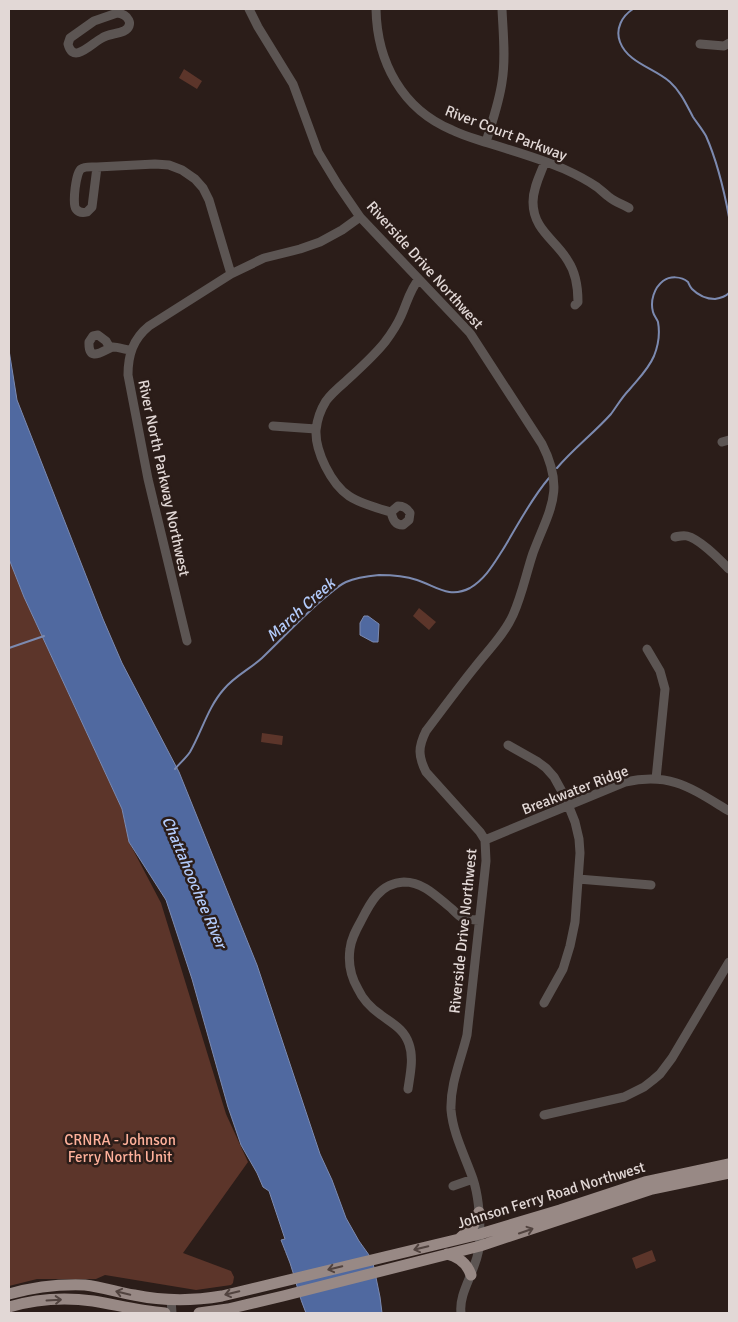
<svg xmlns="http://www.w3.org/2000/svg" width="738" height="1322" font-family="Signika,sans-serif">
<style>
.green{fill:#5c352a}
.water{fill:#5069a0;stroke:#7c8ab0}
.lines{fill:none;stroke-linecap:round;stroke-linejoin:round}
.stream{stroke:#7c8ab0;stroke-width:2}
.minor{stroke:#5c5553;stroke-width:9}
.major{stroke:#988985;stroke-width:11}
.oneway{stroke:#51433f}
.labels{text-anchor:middle;stroke-width:5;stroke-linejoin:round;paint-order:stroke}
.street-label{font-size:15px;fill:#e2d8d6;stroke:#2b1d19}
.park-label{font-size:15px;fill:#ffb19b;stroke:#2b1d19}
.water-label{font-size:16px;font-style:italic;fill:#b3cbfb;stroke:#2b1d19}
</style>
<rect width="100%" height="100%" fill="#2b1d19"/>
<path class="green" d="M184,69L202,81L197,89L179,78Z
M9,559L24,597L122,809L129,842L161,903L226,1114L248,1162L183,1253L231,1271L234,1277L233,1283L231,1285L196,1290L105,1275L96,1279H37L9,1286Z
M419,608L436,622L429,630L413,616Z
M262,733L283,736L282,745L261,742Z
M652,1250L656,1261L636,1269L632,1258Z"/>
<path class="water" d="M9,350L17,400L103,619L122,663L179,772L257,965L320,1154L332,1180L346,1218L359,1241L369,1255L373,1263L380,1297L382,1313H306C299,1297 296,1280 290,1263C287,1255 284,1248 281,1240L285,1239L269,1191L263,1187L257,1173L241,1145L228,1107L192,979L166,900L129,842L122,809L24,597L9,559Z
M364,616H368L379,624L378,642H373L360,635V623Z"/>
<g class="lines">
<path class="stream" d="M633,9C622,16 615,29 620,42C628,63 654,68 670,82C681,92 686,104 693,117C697,123 702,129 706,136C717,161 724,190 729,217
M557,468C573,449 594,433 611,414C617,406 622,397 629,390C638,379 648,370 654,356C658,346 660,333 658,322C657,319 654,316 653,312C650,301 654,288 663,281C670,276 681,276 688,282C689,284 690,287 692,289C698,295 706,299 715,299C721,298 725,297 729,293
M9,648L44,636
M175,769C180,763 186,758 190,752C202,731 208,707 224,689C235,676 250,669 262,658C282,639 301,618 322,600C330,594 337,586 346,582C357,577 368,576 379,575C392,575 405,576 417,580C436,586 449,599 470,588C485,579 493,565 502,551C517,527 530,500 549,478"/>
<path class="minor" d="M249,9L258,27L293,84L318,152L338,185L360,217L470,333L542,444C566,491 549,510 533,553C526,574 522,595 513,615C504,635 488,650 475,667C458,688 442,710 426,731C418,747 418,756 426,772L480,832L485,840L486,861L467,1035C461,1060 450,1084 451,1110C453,1134 465,1156 473,1179C479,1197 480,1217 480,1236C480,1246 478,1256 474,1266C469,1281 459,1297 461,1313
M376,9C377,62 402,109 452,130C464,136 476,139 488,143C513,151 539,158 564,169C575,174 587,180 597,187C601,190 605,194 609,197C615,202 622,204 629,208
M117,13C128,14 135,25 124,31C117,34 108,34 102,38C92,43 73,65 68,44L70,38L94,21Z
M700,44L724,46L729,43
M486,142C492,122 499,103 502,82C506,58 503,33 502,9
M545,162C540,175 533,188 533,202C533,230 556,240 568,261C576,273 578,287 578,302L575,305
M97,167L155,164L169,165L182,170L195,179L203,188L209,200L231,274
M97,167L92,207L87,212C83,213 79,213 76,209C72,204 76,172 81,169C85,166 92,167 97,167Z
M110,348L106,341L98,335L93,336L89,342C88,365 106,348 113,347C119,347 125,350 131,350
M273,426L316,429
M722,442L729,440
M391,512L398,506C404,506 407,508 410,513L409,520L403,525C395,525 393,520 391,512C377,508 361,504 349,496C331,484 315,451 316,430C317,420 321,409 326,401C331,394 338,388 345,382C359,369 373,357 385,342C391,334 397,325 401,316C407,303 410,289 419,279
M675,537C680,536 683,535 687,536C700,539 720,560 729,569
M187,641L148,479L128,375C128,355 133,339 149,326L231,274L264,258L300,249L320,242L342,230L360,217
M647,649L660,671L665,689L656,779
M508,745L538,762L546,768L554,777L565,797L575,822L579,839L580,853L575,922L570,946L563,969L544,1003
M485,840L625,782C671,772 691,788 729,811
M578,879L651,885
M408,1089C410,1075 414,1058 409,1044C404,1029 393,1024 381,1015C371,1008 363,1000 358,989C351,977 348,963 350,949C351,939 356,930 361,921C370,903 380,883 404,882C424,882 437,897 452,909C455,912 458,915 461,917C467,920 473,920 479,920
M544,1115L624,1097L644,1087L653,1080L660,1074L672,1058L729,962
M453,1186L473,1179
M171,1299L172,1313"/>
<path class="major" d="M460,1238L473,1226L479,1212
M447,1254C459,1257 467,1263 471,1275
M9,1294C34,1287 59,1284 85,1285C102,1287 117,1292 134,1295C163,1301 193,1301 222,1296L480,1234L560,1210L645,1182L729,1164
M9,1307C36,1299 64,1297 93,1301C117,1305 140,1311 165,1313
M199,1313L228,1309L283,1296L480,1246L652,1189L729,1173"/>
</g>
<defs><path id="oneway-shaft" d="M-6 0H5M1.5-3L5.5 0L1.5 3" fill="none" stroke-width="1.6" stroke-linecap="round" stroke-linejoin="round" transform="scale(1.25)"/></defs>
<g class="oneway">
<use href="#oneway-shaft" transform="translate(526 1231) rotate(-19)"/>
<use href="#oneway-shaft" transform="translate(421 1248) rotate(167)"/>
<use href="#oneway-shaft" transform="translate(335 1268) rotate(166)"/>
<use href="#oneway-shaft" transform="translate(123 1293) rotate(-166)"/>
<use href="#oneway-shaft" transform="translate(232 1293) rotate(167)"/>
<use href="#oneway-shaft" transform="translate(54 1300) rotate(-3)"/>
</g>
<g class="labels">
<g class="street-label">
<text transform="translate(506 133) rotate(21)" y="5">River Court Parkway</text>
<text transform="translate(425 265) rotate(48)" y="5">Riverside Drive Northwest</text>
<text transform="translate(164 478) rotate(78)" y="5">River North Parkway Northwest</text>
<text transform="translate(575 790) rotate(-21)" y="5">Breakwater Ridge</text>
<text transform="translate(463 931) rotate(-84)" y="5">Riverside Drive Northwest</text>
<text transform="translate(551 1195) rotate(-17)" y="5">Johnson Ferry Road Northwest</text>
</g>
<g class="park-label">
<text x="120" y="1145">CRNRA - Johnson<tspan x="120" dy="17">Ferry North Unit</tspan></text>
</g>
<g class="water-label">
<text transform="translate(300 609) rotate(-42)" y="6">March Creek</text>
<text transform="translate(195 882) rotate(67)" y="6">Chattahoochee River</text>
</g>
</g>
<rect width="738" height="1322" fill="none" stroke="#e2d8d6" stroke-width="20"/>
</svg>
